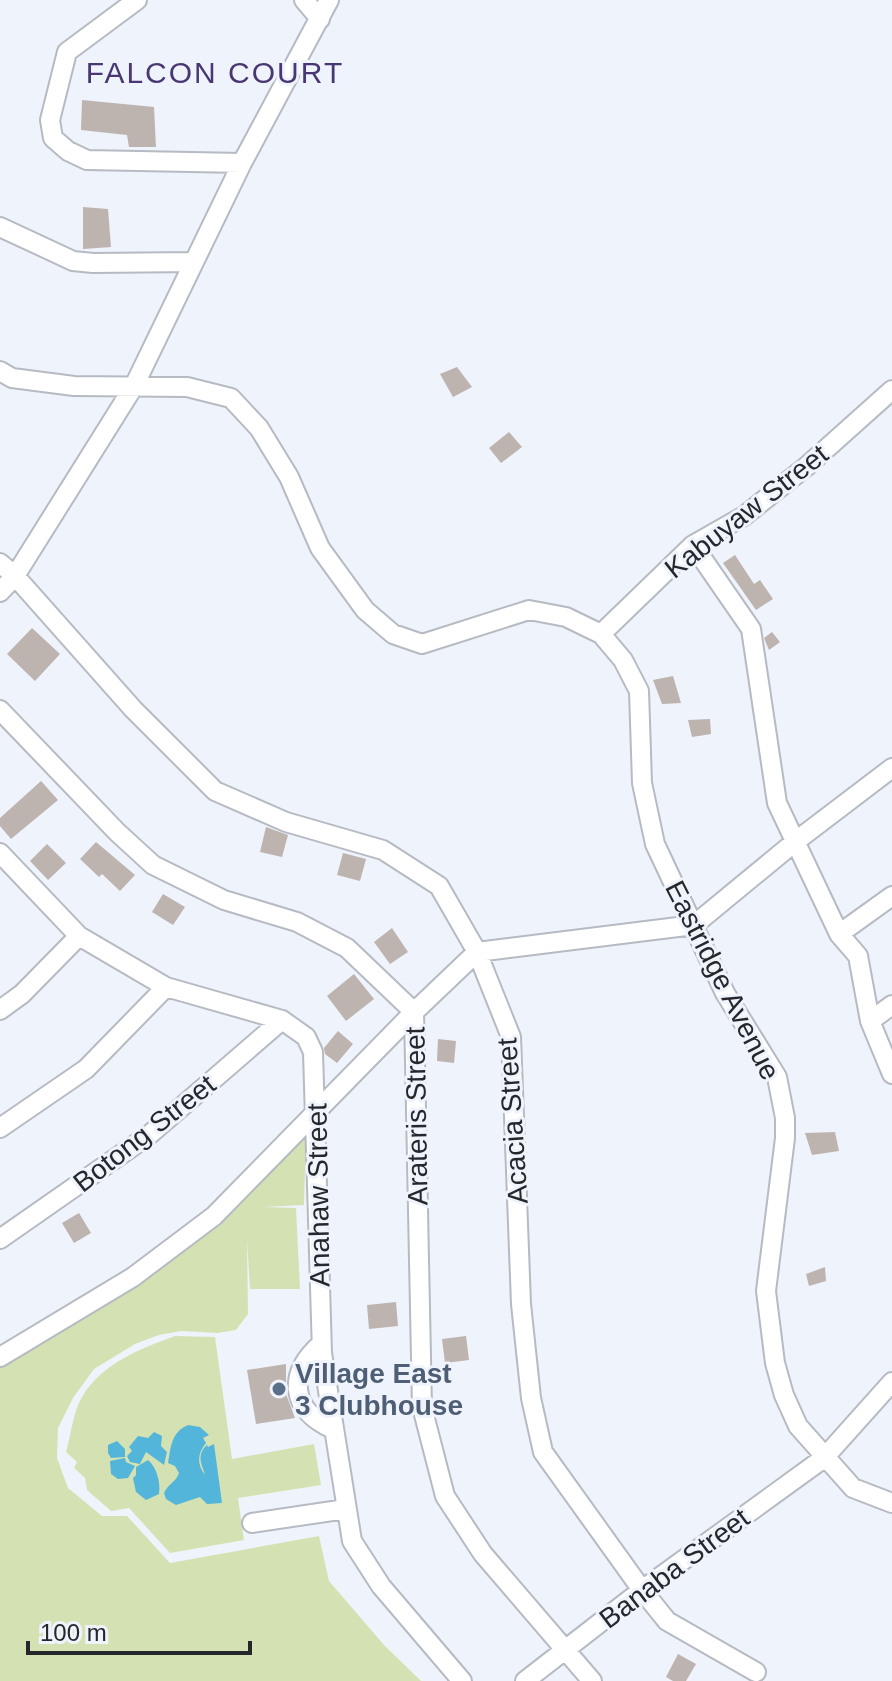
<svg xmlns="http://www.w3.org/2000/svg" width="892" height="1681" font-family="Helvetica,sans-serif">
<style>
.green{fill:#d4e2b3}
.water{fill:#52b5d9}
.building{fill:#bdb3af}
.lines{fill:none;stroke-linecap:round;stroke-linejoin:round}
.minor-casing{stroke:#b6bac2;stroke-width:22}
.minor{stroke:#fff;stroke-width:18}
.service-dot{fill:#5c6f8a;stroke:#eff3fc;stroke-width:3}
.labels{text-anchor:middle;stroke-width:6;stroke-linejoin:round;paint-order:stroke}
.street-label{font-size:28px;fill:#26272b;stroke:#eff3fc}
.service-label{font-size:28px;font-weight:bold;fill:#4e5e75;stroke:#eff3fc;text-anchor:start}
.neighbourhood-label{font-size:30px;letter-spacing:2px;fill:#493773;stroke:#eff3fc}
</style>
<rect width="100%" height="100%" fill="#eff3fc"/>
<path class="green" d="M306,1133L304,1205L264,1207L296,1208L300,1289H250L247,1240L248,1314L236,1330L217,1333L181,1331L159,1335L135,1344L94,1369L73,1398L58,1428L57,1458L68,1488L102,1516H127L170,1563L319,1536L329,1581L384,1645L421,1681H0V1366L135,1284Z
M175,1336L215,1337L232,1459L314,1444L321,1485L238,1498L244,1540L170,1553L129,1508L111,1511L87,1490L85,1478L74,1468L77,1462L66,1452C71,1435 73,1412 82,1397C102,1363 140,1349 175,1336Z"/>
<path class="water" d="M188,1425L200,1427L209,1435L203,1438L206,1443C197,1454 197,1464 205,1475C203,1466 195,1456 207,1445L208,1447L214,1444L222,1503L207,1504L200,1497L176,1505L166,1499L164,1493C168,1484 176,1482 179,1473L175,1466L168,1463C171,1447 171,1432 188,1425Z
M154,1432L162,1436L161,1446L167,1452L164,1465L146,1452L140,1464L130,1462L127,1456L132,1451L129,1447L138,1436L148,1438Z
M117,1441L125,1449V1457L111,1458L108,1453V1445Z
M125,1458L126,1462L135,1466L128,1478L118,1479L111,1474L110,1461Z
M148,1460C156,1466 161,1482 159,1494L146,1500L136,1492L133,1478L136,1475V1467Z"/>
<path class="building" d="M82,100L154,107L156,147H129L127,135L81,130Z
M83,207L108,209L111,247L83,249Z
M457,367L472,387L453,397L440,374Z
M509,432L522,447L501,463L489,448Z
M735,555L754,584L760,580L773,599L756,610L723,563Z
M32,628L60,654L35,681L7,654Z
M772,632L780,642L769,650L764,638Z
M673,676L681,703L662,704L653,680Z
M710,719L711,734L692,737L688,720Z
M41,781L58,800L11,839L0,826V818Z
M266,827L288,835L282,857L260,852Z
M96,842L135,875L120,891L102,874L99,877L80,859Z
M47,844L66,863L48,880L30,861Z
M343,853L366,859L360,881L337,875Z
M163,894L185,907L173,925L152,912Z
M392,928L408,952L390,964L374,942Z
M354,974L374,999L346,1021L327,996Z
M338,1031L353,1044L337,1063L325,1054L324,1048Z
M438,1039L456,1041L454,1063L437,1061Z
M835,1132L839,1151L812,1155L805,1133Z
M79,1213L91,1233L74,1243L62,1223Z
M825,1267L826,1281L809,1286L806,1274Z
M396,1302L398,1326L369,1329L367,1305Z
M466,1336L469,1360L445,1363L442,1339Z
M286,1364V1394L295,1418L256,1424L247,1370Z
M678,1654L696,1664L686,1681H673L666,1677Z"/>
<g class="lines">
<defs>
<path id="minor" d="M137,0L67,52L50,120L53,138L68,151L87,160L242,163
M304,0L320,19
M0,227L73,261L93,263L194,262
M0,371L12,378L74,386L187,387L231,398L259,428L289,477L320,548L365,610L393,634L422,644L529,610L566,617L601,634L623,660L639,691L642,783L655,844L725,993L777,1077L785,1118V1138L766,1291L775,1363L784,1395L798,1426L853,1488L892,1503
M693,545L751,629L777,803L839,934L858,956L870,1021L892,1074
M0,563L15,576L133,709L215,791L286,822L383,850L439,886L477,952L511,1037L521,1304L531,1398L543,1452L642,1590L667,1621L756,1672
M0,592L15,576L134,386L242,163L329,0
M601,634L693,545L744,516L807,466L892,390
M0,710L117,832L153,865L224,900L297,922L347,948L414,1012L422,1407L445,1496L483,1554L592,1681
M0,853L79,936L166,987L282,1020L306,1037L313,1052L322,1353L352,1541L381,1586L462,1681
M694,925L796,841L892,768
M839,934L892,896
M0,1010L22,994L79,936
M870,1021L892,1005
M0,1128L86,1069L166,987
M0,1239L149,1135L282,1020
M321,1344C287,1374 290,1410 333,1429
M0,1357L133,1277L214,1216L414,1012L477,952L694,925
M252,1523L346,1509
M525,1681L642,1590L824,1458L892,1382"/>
</defs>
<use href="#minor" class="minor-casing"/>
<use href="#minor" class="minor"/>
</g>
<circle class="service-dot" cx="279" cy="1389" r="8"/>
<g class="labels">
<g class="street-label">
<text transform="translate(746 511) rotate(-38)" y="10">Kabuyaw Street</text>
<text transform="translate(723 980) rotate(63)" y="10">Eastridge Avenue</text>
<text transform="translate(416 1116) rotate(-91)" y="10">Arateris Street</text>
<text transform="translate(512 1121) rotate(-94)" y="10">Acacia Street</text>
<text transform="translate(144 1133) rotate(-38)" y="10">Botong Street</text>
<text transform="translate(318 1195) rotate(-91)" y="10">Anahaw Street</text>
<text transform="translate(674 1568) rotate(-37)" y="10">Banaba Street</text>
</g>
<g class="service-label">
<text x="295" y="1383">Village East<tspan x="295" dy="32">3 Clubhouse</tspan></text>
</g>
<g class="neighbourhood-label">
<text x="215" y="83">FALCON COURT</text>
</g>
</g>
<path d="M28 1641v12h222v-12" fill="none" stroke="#26272b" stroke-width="4"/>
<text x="40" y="1641" font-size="24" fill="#26272b" stroke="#eff3fc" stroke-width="6" paint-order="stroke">100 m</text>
</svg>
